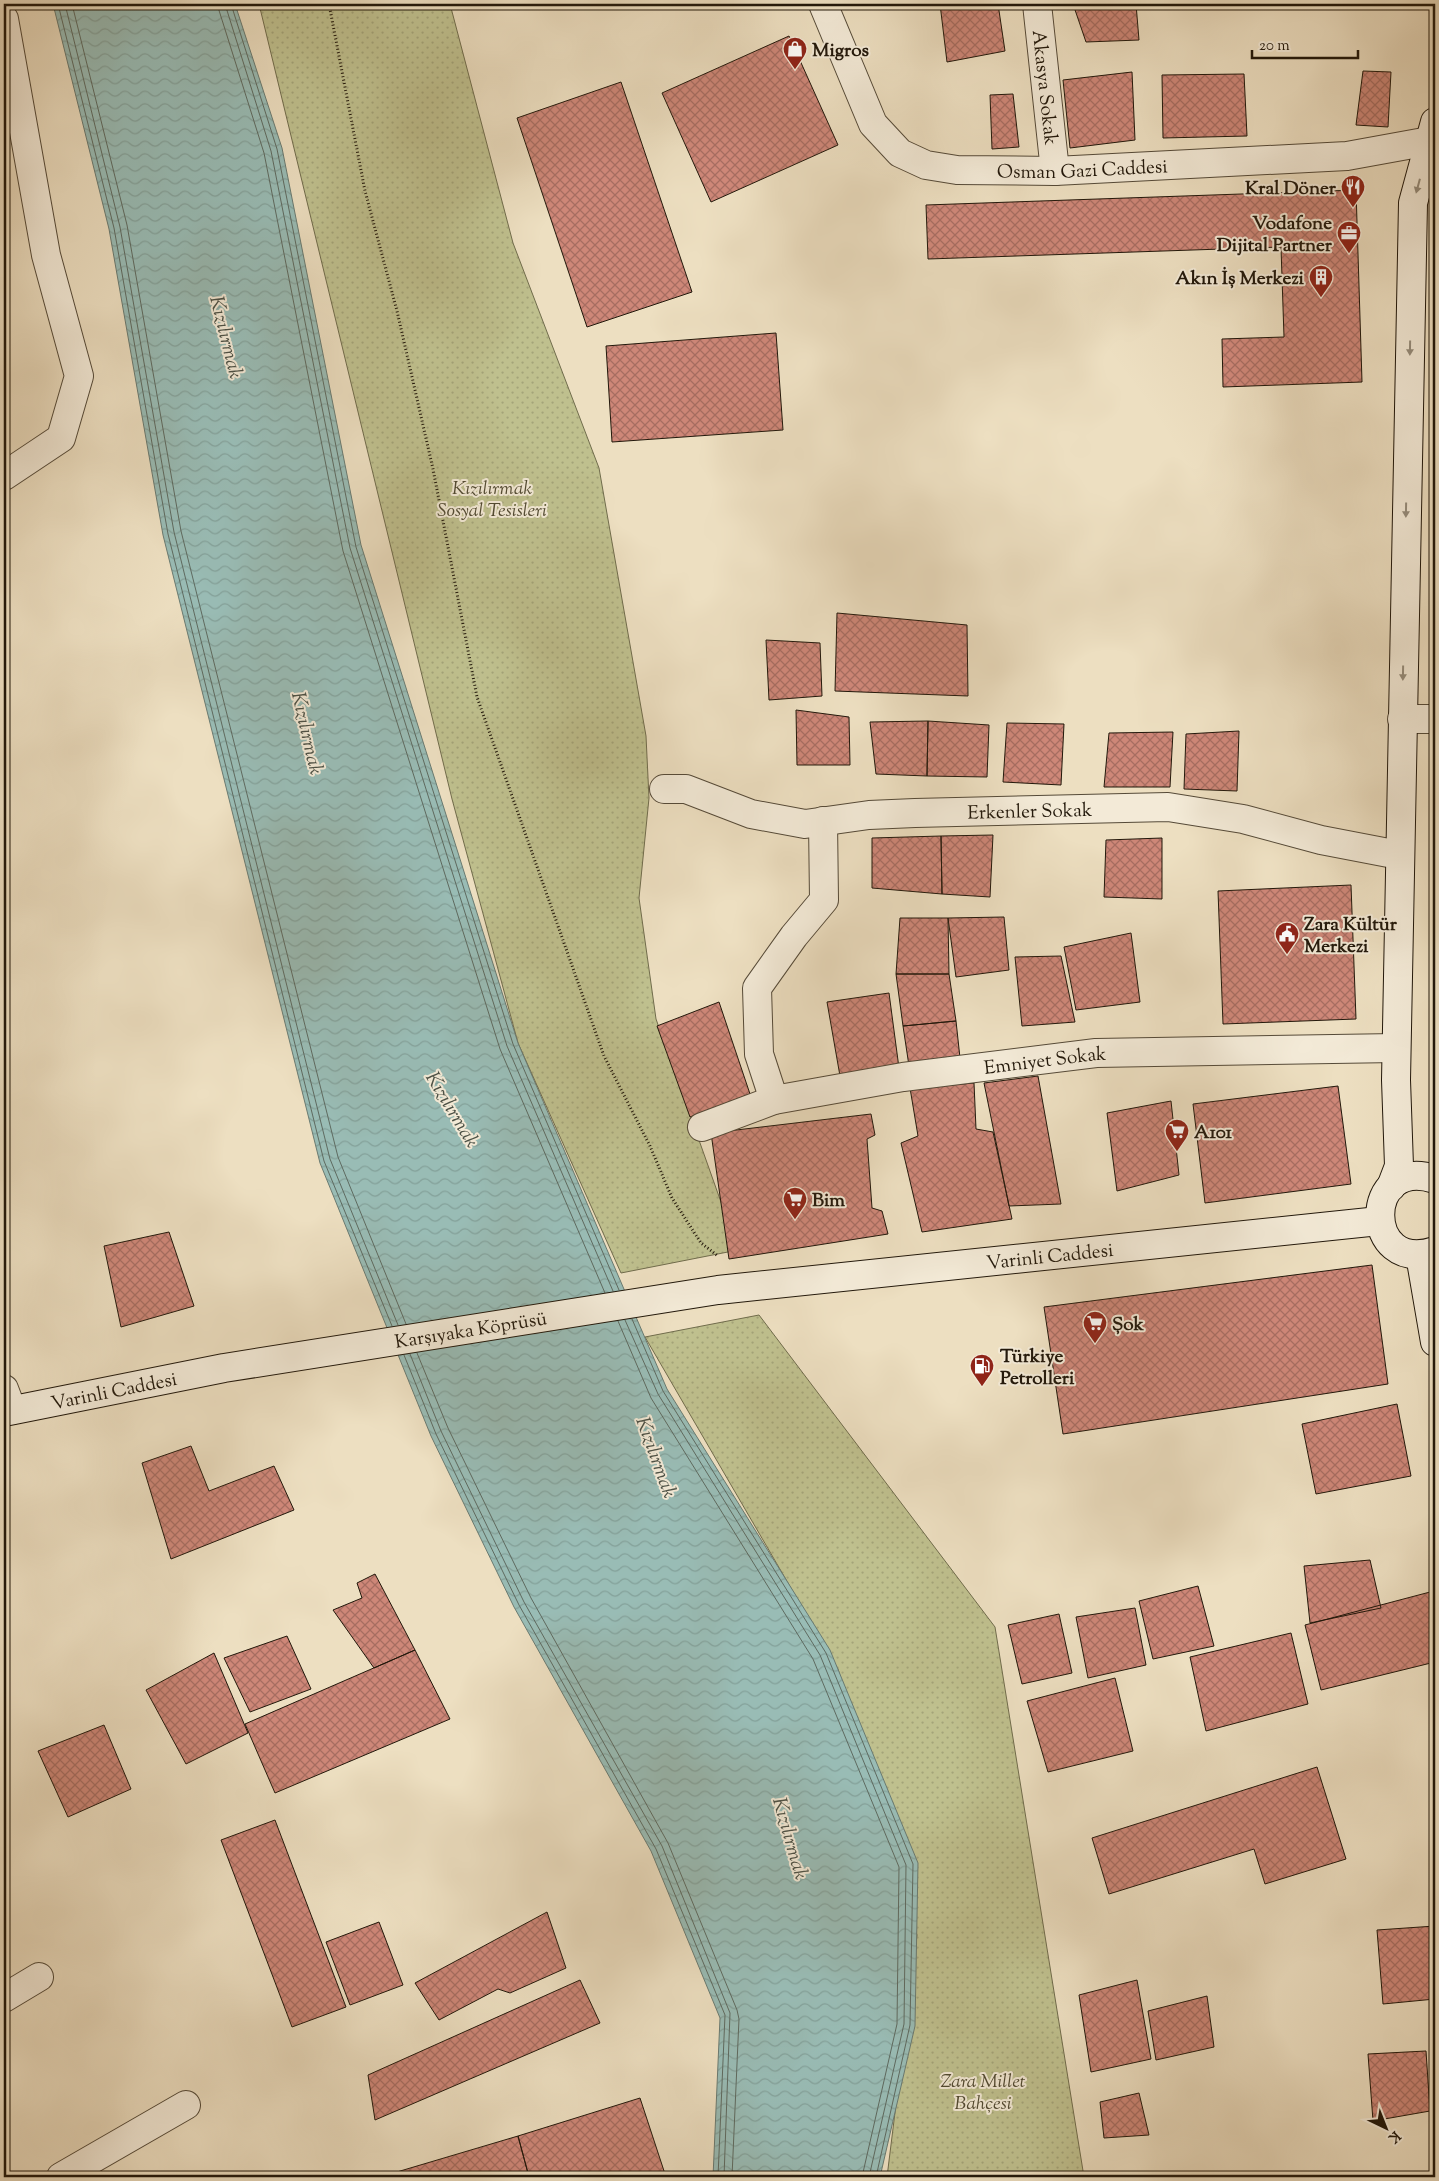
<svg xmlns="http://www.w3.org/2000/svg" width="1439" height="2181" font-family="'Sorts Mill Goudy',serif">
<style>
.green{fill:url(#green-dots);stroke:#706c4c}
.water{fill:url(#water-waves);stroke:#697a71}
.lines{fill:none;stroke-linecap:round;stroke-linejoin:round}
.shore{stroke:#5e6a60;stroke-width:1}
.building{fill:url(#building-cross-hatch);stroke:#22180b}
.street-casing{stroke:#554a38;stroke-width:30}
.secondary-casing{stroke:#22180b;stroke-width:30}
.path{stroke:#22180b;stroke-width:3;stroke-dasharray:1 2.5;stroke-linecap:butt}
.street{stroke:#f3ead7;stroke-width:28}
.secondary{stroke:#f3ead7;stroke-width:28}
.oneway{fill:#958c7b}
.labels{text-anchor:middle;stroke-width:4;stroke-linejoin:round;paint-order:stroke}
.poi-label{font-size:19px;font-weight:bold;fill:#22180b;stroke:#f3ead7;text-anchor:start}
.street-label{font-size:19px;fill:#22180b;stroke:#f3ead7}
.park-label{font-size:19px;font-style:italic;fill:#514a32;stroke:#f3ead7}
.water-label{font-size:20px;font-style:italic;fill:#4c5146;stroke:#f3ead7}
</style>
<defs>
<pattern id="green-dots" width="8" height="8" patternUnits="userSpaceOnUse" patternTransform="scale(1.25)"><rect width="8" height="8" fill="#bfc08e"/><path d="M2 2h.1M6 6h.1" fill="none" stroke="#a4a479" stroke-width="1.8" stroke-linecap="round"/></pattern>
<pattern id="water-waves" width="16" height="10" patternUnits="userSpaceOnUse" patternTransform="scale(1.25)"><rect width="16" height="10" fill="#99bcb5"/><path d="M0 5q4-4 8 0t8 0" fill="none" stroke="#84a19a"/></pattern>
<pattern id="building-cross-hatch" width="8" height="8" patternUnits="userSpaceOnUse" patternTransform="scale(1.25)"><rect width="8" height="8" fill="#ce8778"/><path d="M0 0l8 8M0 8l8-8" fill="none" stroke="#a76d61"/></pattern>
</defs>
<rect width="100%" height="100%" fill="#eddfc1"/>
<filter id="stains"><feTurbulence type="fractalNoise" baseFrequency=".004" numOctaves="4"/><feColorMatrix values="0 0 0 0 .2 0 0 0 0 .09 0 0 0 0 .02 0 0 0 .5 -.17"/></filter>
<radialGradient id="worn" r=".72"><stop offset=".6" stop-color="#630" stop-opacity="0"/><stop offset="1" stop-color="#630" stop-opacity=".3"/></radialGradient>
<path class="green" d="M259,4H450L513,243L599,468L646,736L649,798L639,898L656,1019L738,1250L621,1273L518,1043L452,799Z
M759,1315L995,1627L1084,2177H887L917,1935L838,1669L645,1337Z"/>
<path class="water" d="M53,4H235L282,148L361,545L518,1043L667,1389L830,1650L918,1863L915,2026L880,2177H713L720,2018L651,1851L514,1607L431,1436L320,1163L163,535L109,229Z"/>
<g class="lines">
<path class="shore" d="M58,4L114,228L168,534L324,1161L392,1326
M65,4L120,227L174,532L330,1159L398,1325
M72,4L127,225L181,531L338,1157L406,1324
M217,4L264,153L343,551L500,1049L605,1293
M225,4L271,151L350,548L507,1046L613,1291
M231,4L277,149L356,547L513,1044L619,1290
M632,1319L663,1391L826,1653L913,1864L910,2025L876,2177
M625,1320L658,1394L820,1655L906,1865L904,2024L869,2177
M618,1321L651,1398L813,1659L899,1867L897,2024L862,2177
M417,1353L448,1428L531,1598L668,1843L737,2010L739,2019L732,2177
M410,1354L441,1431L524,1602L662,1846L730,2013L724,2177
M404,1355L436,1434L519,1605L656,1849L725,2015L718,2177"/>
</g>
<path class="building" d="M940,4H998L1005,51L947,62Z
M1073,4H1136L1139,40L1086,42Z
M789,36L838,145L711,202L662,93Z
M1363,71L1391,72L1388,127L1356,125Z
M1132,72L1135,140L1070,148L1063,80Z
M1244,74L1247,136L1163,138L1162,75Z
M621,82L692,292L587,327L517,118Z
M1013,94L1019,147L992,149L990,95Z
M1356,190L1362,382L1223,387L1222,339L1284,337L1281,247L928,259L926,205Z
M776,333L783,430L612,442L606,346Z
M837,613L967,625L968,696L835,691Z
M766,640L820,643L822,696L769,700Z
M796,710L849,717L850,765H797Z
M928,721L989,725L987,777L927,776Z
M928,721L927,776L876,774L870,722Z
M1007,723L1064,724L1061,785L1003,782Z
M1239,731L1237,791L1184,789L1186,734Z
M1173,732L1170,787H1104L1109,733Z
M993,835L990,897L942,894L941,836Z
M941,836L942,894L872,888V838Z
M1162,838V899L1104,897L1106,840Z
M1351,885L1356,1019L1223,1024L1218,891Z
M1004,917L1009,970L956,977L948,918Z
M900,918H948L949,974H896Z
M1131,933L1140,1002L1076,1010L1064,947Z
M1061,956L1075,1022L1022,1026L1015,957Z
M896,974H949L956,1021L903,1026Z
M889,993L899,1068L840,1076L827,1002Z
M719,1002L750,1094L690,1117L657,1026Z
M956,1021L960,1058L909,1066L903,1026Z
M1038,1076L1061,1204L1009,1206L984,1083Z
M974,1083L976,1129L993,1132L1012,1219L922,1232L901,1143L918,1136L910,1088Z
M1338,1086L1351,1184L1205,1203L1193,1104Z
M1171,1101L1179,1175L1117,1191L1107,1113Z
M871,1114L875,1135L867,1139L872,1208L882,1211L888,1234L729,1259L711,1133Z
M169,1232L194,1306L121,1327L104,1246Z
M1372,1265L1388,1384L1063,1434L1044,1307Z
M1397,1404L1411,1476L1316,1494L1302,1424Z
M191,1446L209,1491L274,1466L294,1510L171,1559L142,1463Z
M1370,1560L1381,1608L1310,1623L1304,1566Z
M375,1574L415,1650L374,1668L333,1610L362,1598L357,1583Z
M1198,1586L1214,1646L1153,1659L1139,1601Z
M1430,1592L1435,1624V1662L1321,1690L1305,1625Z
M1135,1608L1146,1665L1088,1678L1076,1617Z
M1059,1614L1072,1673L1022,1684L1008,1625Z
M1291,1633L1308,1704L1206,1731L1190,1657Z
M287,1636L311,1689L250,1712L224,1658Z
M415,1650L450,1719L275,1793L245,1724Z
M214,1653L248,1733L186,1764L146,1690Z
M1115,1678L1133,1751L1048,1772L1027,1701Z
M104,1725L131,1789L68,1817L38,1751Z
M1317,1767L1346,1859L1265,1884L1254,1849L1109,1894L1092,1838Z
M275,1820L346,2007L292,2027L221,1840Z
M547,1912L566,1968L510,1993L498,1989L439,2020L415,1983Z
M379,1922L403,1985L350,2005L326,1942Z
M1435,1926V1999L1383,2004L1377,1930Z
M580,1980L600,2023L375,2120L368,2075Z
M1137,1980L1151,2059L1091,2072L1079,1995Z
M1207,1996L1214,2047L1156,2060L1148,2011Z
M1426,2051L1430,2111L1373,2121L1368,2054Z
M1139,2093L1149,2135L1104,2138L1100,2102Z
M640,2098L666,2177H529L518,2136Z
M518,2136L529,2177H380Z"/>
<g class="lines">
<defs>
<g id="street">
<path id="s1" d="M823,4L873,124L900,153L926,165L957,170L1055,171L1347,156L1435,140"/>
<path id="s2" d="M1037,4L1055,171"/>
<path d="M4,19L46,255L79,376L61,438L4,476"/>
<path d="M1402,719H1435"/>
<path id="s3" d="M664,789H686L751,814L805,824L869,815L915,813L1168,807L1243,819L1321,840L1399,855"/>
<path d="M774,1100L759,1054L757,988L794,936L824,900L823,821"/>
<path id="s4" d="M702,1127L774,1100L903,1077L1096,1053L1396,1048"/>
<path d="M4,1389L12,1410"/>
<path d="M4,1998L39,1977"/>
<path d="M61,2177L186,2105"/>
</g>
<g id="secondary">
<path d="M1435,1179C1362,1155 1362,1275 1435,1251"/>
<path d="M1391,1187L1399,1166L1396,1080L1413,203L1435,122"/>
<path d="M1420,1255L1435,1342"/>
<path id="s5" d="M4,1412L224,1368L718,1290L1379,1221"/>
</g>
</defs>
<use href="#street" class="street-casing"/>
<use href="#secondary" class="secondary-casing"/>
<path class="path" d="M329,4L365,191L397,311L433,469L477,697L604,1056L650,1146L672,1198L701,1243L718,1256"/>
<use href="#street" class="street"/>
<use href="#secondary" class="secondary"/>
</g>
<defs><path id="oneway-solid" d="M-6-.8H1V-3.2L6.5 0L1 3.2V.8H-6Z" transform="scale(1.25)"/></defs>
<g class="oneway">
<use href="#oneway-solid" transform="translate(1418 186) rotate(105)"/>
<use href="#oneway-solid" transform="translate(1410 348) rotate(91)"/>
<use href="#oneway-solid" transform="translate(1406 510) rotate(91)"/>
<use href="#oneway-solid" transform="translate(1403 673) rotate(91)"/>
</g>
<defs>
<symbol id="shop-pin" viewBox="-11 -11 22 30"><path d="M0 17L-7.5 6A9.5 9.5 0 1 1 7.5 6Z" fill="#8f2418" stroke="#f3ead7"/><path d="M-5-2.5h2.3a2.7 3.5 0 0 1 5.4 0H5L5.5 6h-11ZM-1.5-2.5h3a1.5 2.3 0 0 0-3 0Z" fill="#fff"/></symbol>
<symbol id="restaurant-pin" viewBox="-11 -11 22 30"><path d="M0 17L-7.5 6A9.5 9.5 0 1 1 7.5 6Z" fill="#8f2418" stroke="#f3ead7"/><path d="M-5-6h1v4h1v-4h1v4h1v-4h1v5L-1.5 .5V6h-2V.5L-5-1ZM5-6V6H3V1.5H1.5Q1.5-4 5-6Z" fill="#fff"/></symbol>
<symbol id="office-pin" viewBox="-11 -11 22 30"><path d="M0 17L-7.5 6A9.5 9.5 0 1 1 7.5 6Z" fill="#8f2418" stroke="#f3ead7"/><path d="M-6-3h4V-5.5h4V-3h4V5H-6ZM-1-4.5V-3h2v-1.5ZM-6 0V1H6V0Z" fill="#fff"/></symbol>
<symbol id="building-pin" viewBox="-11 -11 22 30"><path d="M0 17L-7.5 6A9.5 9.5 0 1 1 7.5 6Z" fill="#8f2418" stroke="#f3ead7"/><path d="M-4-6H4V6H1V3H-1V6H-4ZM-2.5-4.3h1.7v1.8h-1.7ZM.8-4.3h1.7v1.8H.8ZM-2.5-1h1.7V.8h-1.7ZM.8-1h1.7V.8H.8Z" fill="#fff"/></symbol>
<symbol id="civic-pin" viewBox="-11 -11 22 30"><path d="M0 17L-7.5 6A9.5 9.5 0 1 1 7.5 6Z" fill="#8f2418" stroke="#f3ead7"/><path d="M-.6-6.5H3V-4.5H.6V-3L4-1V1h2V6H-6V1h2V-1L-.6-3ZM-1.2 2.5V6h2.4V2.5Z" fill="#fff"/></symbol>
<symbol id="supermarket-pin" viewBox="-11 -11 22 30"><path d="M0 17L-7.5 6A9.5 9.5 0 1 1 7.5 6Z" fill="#8f2418" stroke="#f3ead7"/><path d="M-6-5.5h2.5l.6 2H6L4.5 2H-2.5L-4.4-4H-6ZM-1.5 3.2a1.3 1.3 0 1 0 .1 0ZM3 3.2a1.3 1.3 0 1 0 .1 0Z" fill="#fff"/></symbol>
<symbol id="fuel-pin" viewBox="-11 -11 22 30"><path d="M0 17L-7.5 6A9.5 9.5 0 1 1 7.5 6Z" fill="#8f2418" stroke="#f3ead7"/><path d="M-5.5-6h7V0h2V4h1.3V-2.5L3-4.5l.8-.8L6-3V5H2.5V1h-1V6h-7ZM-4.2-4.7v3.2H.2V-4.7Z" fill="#fff"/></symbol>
</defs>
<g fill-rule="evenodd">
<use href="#shop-pin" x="781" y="35" width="28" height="38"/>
<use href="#restaurant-pin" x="1339" y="173" width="28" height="38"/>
<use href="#office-pin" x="1335" y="219" width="28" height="38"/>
<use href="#building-pin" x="1307" y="263" width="28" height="38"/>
<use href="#civic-pin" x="1273" y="920" width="28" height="38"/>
<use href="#supermarket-pin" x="1163" y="1117" width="28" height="38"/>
<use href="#supermarket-pin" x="781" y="1185" width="28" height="38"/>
<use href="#supermarket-pin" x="1081" y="1309" width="28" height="38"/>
<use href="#fuel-pin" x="968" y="1352" width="28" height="38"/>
</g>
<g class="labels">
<g class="poi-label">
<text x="812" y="56">Migros</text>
<text x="1336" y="194" text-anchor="end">Kral Döner</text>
<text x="1332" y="229" text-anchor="end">Vodafone<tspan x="1332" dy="22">Dijital Partner</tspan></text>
<text x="1304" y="284" text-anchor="end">Akın İş Merkezi</text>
<text x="1304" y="930">Zara Kültür<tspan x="1304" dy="22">Merkezi</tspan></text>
<text x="1194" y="1138">A101</text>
<text x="812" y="1206">Bim</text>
<text x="1112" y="1330">Şok</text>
<text x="1000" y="1362">Türkiye<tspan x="1000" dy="22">Petrolleri</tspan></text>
</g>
<g class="street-label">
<text dy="7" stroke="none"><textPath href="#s2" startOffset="84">Akasya Sokak</textPath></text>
<text dy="7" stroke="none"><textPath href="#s1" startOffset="355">Osman Gazi Caddesi</textPath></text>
<text dy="7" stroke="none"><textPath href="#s3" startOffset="372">Erkenler Sokak</textPath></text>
<text dy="7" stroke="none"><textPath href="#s4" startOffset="351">Emniyet Sokak</textPath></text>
<text dy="7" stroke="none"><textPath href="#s5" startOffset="1058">Varinli Caddesi</textPath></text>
<text dy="7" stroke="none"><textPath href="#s5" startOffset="474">Karşıyaka Köprüsü</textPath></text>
<text dy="7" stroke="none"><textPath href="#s5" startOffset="112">Varinli Caddesi</textPath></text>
</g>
<g class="park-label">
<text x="492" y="494">Kızılırmak<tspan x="492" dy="22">Sosyal Tesisleri</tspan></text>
<text x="983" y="2087">Zara Millet<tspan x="983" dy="22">Bahçesi</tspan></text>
</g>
<g class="water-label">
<text transform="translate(227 337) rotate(76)" y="7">Kızılırmak</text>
<text transform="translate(308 733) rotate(77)" y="7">Kızılırmak</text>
<text transform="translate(453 1109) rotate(59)" y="7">Kızılırmak</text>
<text transform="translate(657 1457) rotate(70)" y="7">Kızılırmak</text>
<text transform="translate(791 1838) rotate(74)" y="7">Kızılırmak</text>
</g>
</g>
<rect width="1439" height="2181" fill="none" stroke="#eddfc1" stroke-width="20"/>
<rect x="5" y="5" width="1429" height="2171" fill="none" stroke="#22180b" stroke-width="2.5"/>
<rect x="10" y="10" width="1419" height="2161" fill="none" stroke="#22180b"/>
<g transform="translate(1386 2128) rotate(137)" stroke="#f3ead7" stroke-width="4" paint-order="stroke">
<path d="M0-4L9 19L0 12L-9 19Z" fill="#22180b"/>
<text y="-8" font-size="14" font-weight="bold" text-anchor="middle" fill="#22180b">K</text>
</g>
<path d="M1252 50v8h106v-8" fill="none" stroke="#22180b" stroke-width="2.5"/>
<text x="1259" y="50" font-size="15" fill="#22180b" stroke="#f3ead7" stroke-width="4" paint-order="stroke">20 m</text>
<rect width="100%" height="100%" filter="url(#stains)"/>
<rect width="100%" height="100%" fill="url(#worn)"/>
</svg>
